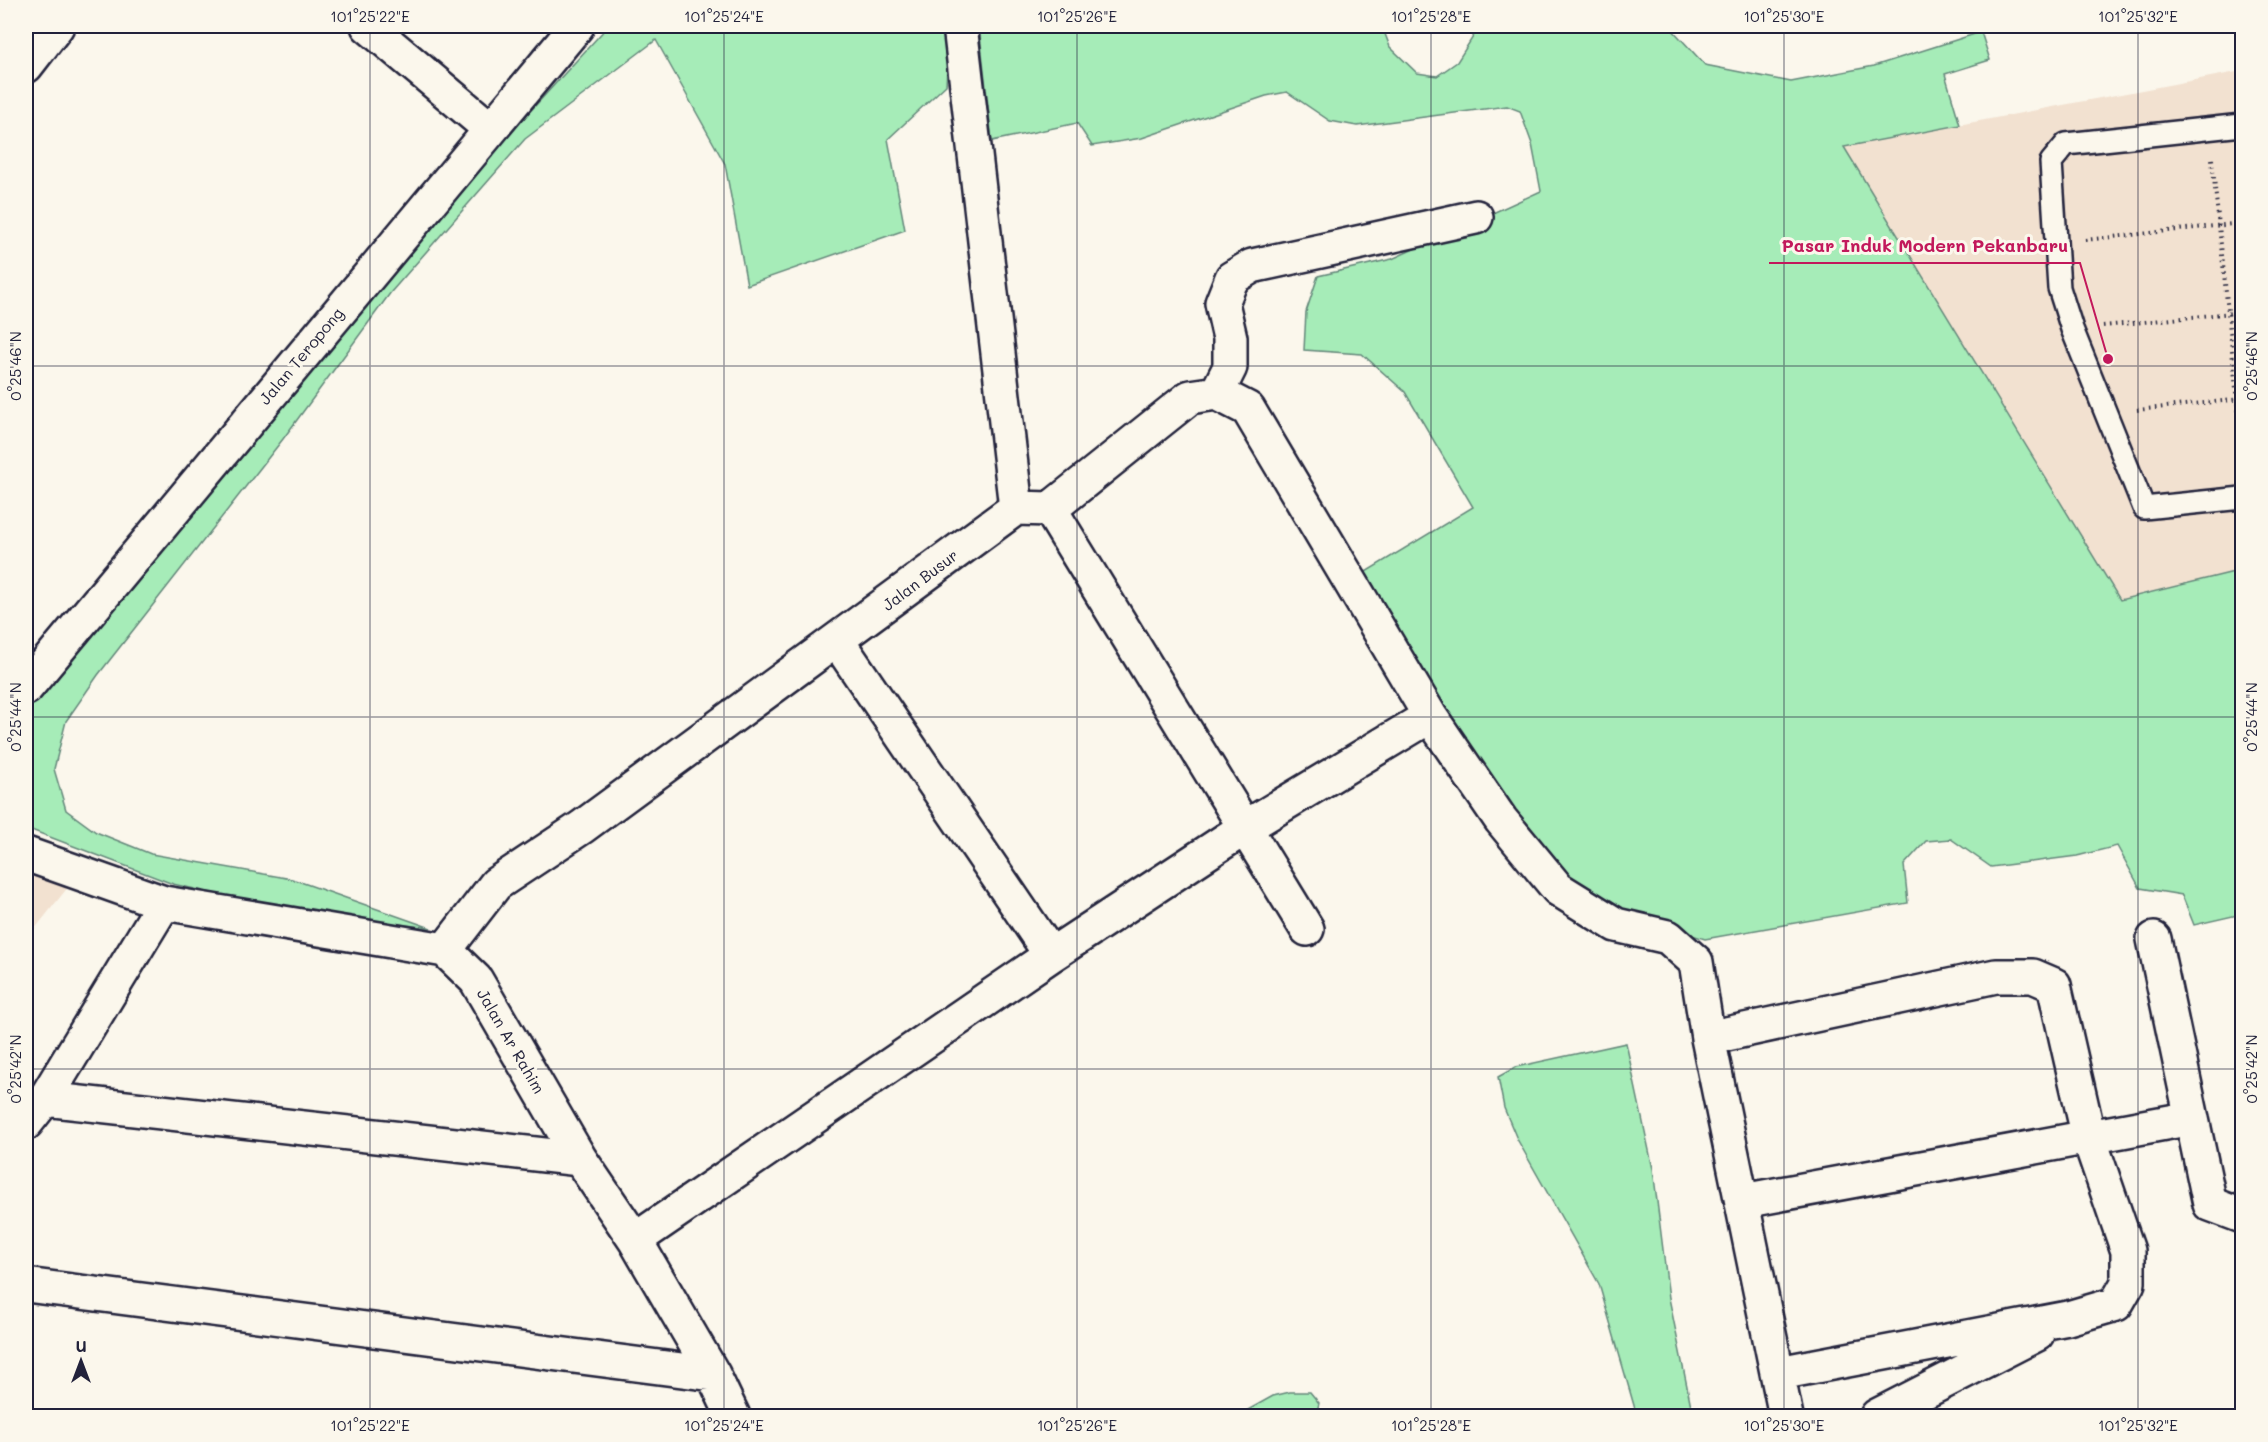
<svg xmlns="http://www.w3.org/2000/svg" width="2268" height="1442" font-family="Mali,sans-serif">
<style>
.built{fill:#f2e1d0}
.green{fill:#a6ecb8;stroke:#64877a;stroke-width:1.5}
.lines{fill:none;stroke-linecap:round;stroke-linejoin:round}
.lane-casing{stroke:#22223b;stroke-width:26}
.street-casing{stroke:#22223b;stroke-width:38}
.primary-casing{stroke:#22223b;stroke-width:38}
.path{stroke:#22223b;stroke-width:4;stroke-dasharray:1.5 4.5;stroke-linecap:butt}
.lane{stroke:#fbf7ec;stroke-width:21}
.street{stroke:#fbf7ec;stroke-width:33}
.primary{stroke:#fbf7ec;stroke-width:33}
.ticks{fill:none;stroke:#22223b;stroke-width:1.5;stroke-opacity:0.45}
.labels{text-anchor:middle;stroke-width:6;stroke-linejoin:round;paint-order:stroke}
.street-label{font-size:16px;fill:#22223b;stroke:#fbf7ec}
.leader{fill:none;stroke:#c2185b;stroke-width:2}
.callout-dot{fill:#c2185b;stroke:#fbf7ec;stroke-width:2}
.callout-label{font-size:18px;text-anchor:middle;font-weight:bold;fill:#c2185b;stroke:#fbf7ec;stroke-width:6;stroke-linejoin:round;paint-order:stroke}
.neatline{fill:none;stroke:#22223b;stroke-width:2}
.ticks-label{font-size:15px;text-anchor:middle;fill:#22223b}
</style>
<rect width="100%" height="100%" fill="#fbf7ec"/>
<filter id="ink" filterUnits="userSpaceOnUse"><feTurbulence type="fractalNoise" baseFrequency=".0167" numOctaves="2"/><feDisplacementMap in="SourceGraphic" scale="12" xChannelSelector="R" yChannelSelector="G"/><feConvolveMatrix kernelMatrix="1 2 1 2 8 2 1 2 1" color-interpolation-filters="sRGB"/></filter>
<g filter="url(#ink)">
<path class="built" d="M2242,71V570L2120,600L1843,147Z
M26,874L69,886L26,940Z"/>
<path class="green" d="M608,26H945L948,50L946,85L888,139L905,230L747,285L725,164L656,40L525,139L391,292L283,439L98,675L66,721L54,769L66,810L96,832L151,854L292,879L431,928L290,911L173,884L26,828V704L416,236Z
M979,26H1382L1390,47L1417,73L1437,76L1457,62L1476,32L1489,26H1669L1705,65L1791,82L1874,66L1981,32L1990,60L1945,74L1960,125L1844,147L2120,600L2242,570V914L2194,925L2182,895L2140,888L2117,846L2077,856L1991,867L1951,839L1926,841L1904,865L1908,903L1705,939L1620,913L1570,884L1527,830L1472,751L1364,573L1473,507L1405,392L1362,354L1304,350L1306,312L1318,276L1392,259L1541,191L1532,144L1520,111L1507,106L1357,126L1330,121L1287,92L1266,96L1142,138L1092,146L1077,123L992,141Z
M1626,1043L1653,1169L1669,1298L1693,1416H1637L1599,1284L1517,1139L1504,1108L1498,1077L1516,1067Z
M1290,1392H1310L1319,1403L1316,1416H1237L1273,1396Z"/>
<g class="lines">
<defs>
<path id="lane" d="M2242,125L2066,144L2051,162L2059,288L2072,329L2144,508L2242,498"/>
<path id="street" d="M368,26L489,128
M960,26L1016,508
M26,66L57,26
M1217,393L1230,367V338L1222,303L1232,278L1252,266L1476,217
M1016,508L1050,509L1190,397L1217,393L1248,409L1430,716L1501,820L1558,889L1616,925L1668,937L1696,962L1708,1038L1786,1416
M1050,509L1307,929
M838,642L1051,955L1246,827L1430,716
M26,854L164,903L445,950L476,980L580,1159L635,1240L713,1374L733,1416
M2154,939L2210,1204L2242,1216
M445,950L496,884L582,827L1016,508
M1708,1038L1996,976H2033L2054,985L2089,1138L2128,1251V1283L2116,1304L2068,1318L1779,1373
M45,1099L580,1159
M26,1123L45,1099L164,903
M1743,1201L2192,1118
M635,1240L1051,955
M26,1285L713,1374
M1877,1416L2037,1334"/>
<path id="primary" d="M26,688L577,26"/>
</defs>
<use href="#lane" class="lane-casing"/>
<use href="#street" class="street-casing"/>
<use href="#primary" class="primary-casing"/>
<path class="path" d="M2212,159L2242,446
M2085,240L2242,223
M2103,326L2242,312
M2137,410L2242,399"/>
<use href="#lane" class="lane"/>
<use href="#street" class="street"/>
<use href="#primary" class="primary"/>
</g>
</g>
<path class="ticks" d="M370,26V1416M724,26V1416M1077,26V1416M1431,26V1416M1784,26V1416M2138,26V1416M26,366H2242M26,717H2242M26,1069H2242"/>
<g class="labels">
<g class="street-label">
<text transform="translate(301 356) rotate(-50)" y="6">Jalan Teropong</text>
<text transform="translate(920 580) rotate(-37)" y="6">Jalan Busur</text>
<text transform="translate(511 1041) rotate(60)" y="6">Jalan Ar Rahim</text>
</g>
</g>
<path class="leader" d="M2108 359L2080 263H1769"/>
<circle class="callout-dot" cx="2108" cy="359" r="6"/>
<g class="callout-label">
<text x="1925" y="252">Pasar Induk Modern Pekanbaru</text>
</g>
<rect width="2268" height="1442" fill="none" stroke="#fbf7ec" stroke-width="66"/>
<g transform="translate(81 1361)" stroke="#fbf7ec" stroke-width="4.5" paint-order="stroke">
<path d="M0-4.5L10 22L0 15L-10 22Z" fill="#22223b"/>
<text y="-9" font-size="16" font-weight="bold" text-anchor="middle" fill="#22223b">U</text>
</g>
<rect x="33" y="33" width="2202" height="1376" class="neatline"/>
<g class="ticks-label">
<text x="370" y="22">101°25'22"E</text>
<text x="724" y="22">101°25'24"E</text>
<text x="1077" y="22">101°25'26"E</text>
<text x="1431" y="22">101°25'28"E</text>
<text x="1784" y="22">101°25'30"E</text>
<text x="2138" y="22">101°25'32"E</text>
<text transform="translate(16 366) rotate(-90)" y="5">0°25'46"N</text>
<text transform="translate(2252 366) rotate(-90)" y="5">0°25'46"N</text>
<text transform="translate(16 717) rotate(-90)" y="5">0°25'44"N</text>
<text transform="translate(2252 717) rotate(-90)" y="5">0°25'44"N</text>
<text transform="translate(16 1069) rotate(-90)" y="5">0°25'42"N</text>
<text transform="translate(2252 1069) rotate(-90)" y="5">0°25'42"N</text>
<text x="370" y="1431">101°25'22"E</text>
<text x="724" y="1431">101°25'24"E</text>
<text x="1077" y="1431">101°25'26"E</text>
<text x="1431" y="1431">101°25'28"E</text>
<text x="1784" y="1431">101°25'30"E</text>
<text x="2138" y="1431">101°25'32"E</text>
</g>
</svg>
